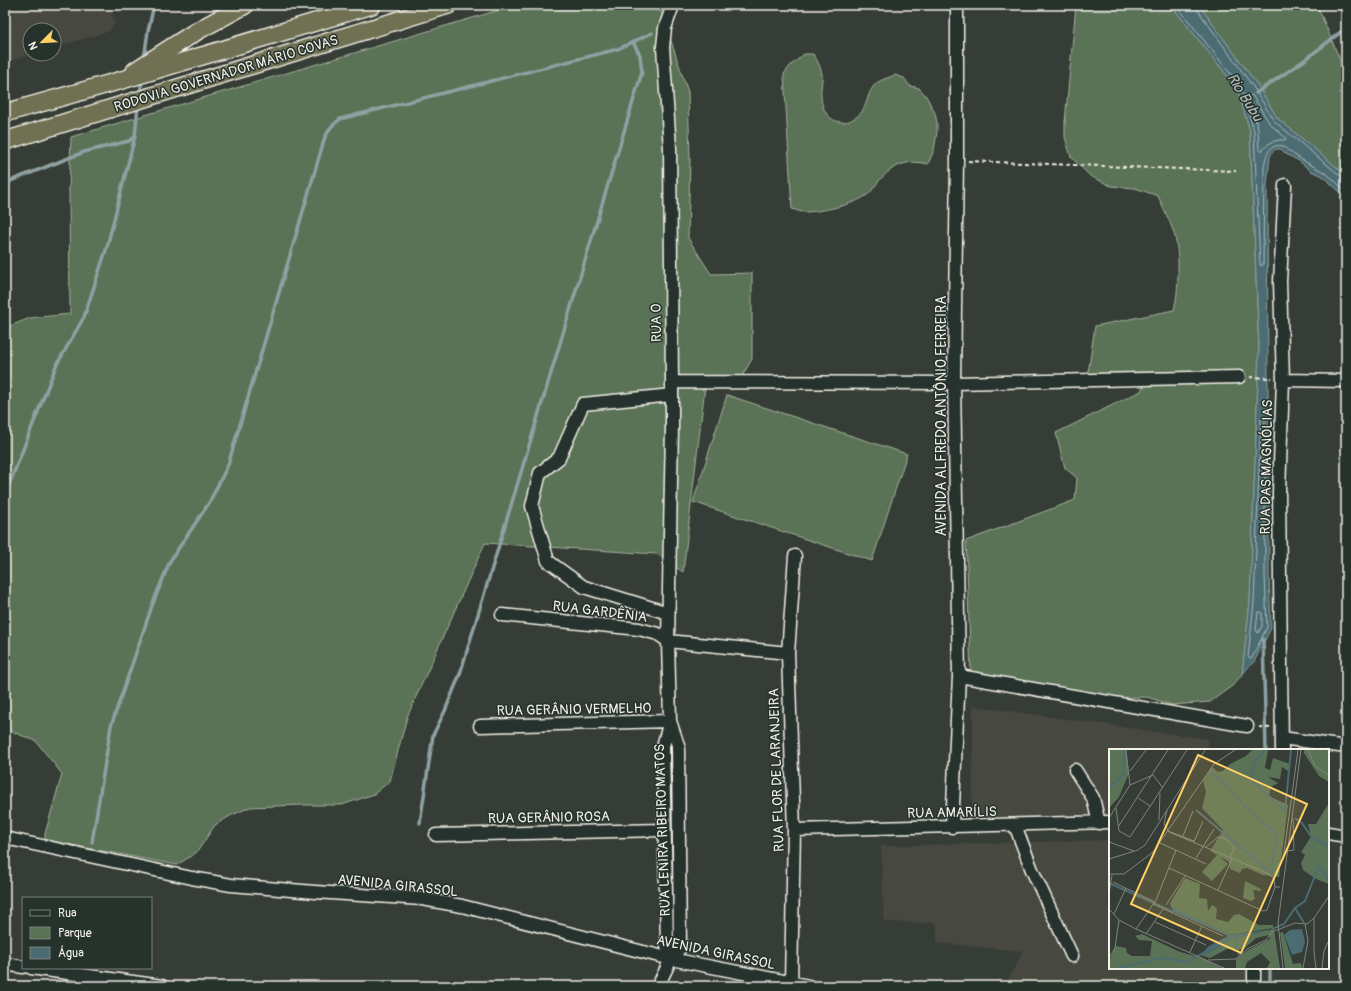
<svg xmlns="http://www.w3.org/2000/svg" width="1351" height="991" font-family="Pangolin,sans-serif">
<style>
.built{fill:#474941}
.green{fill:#5a7256;stroke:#a7b29f}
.water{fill:#4c6c73;stroke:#8fa1a2}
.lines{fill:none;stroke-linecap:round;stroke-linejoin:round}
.shore{stroke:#b1bcb9;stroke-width:1}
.stream{stroke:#8fa1a2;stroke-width:3.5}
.minor-casing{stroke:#f4f1e8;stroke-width:15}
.highway-casing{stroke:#f4f1e8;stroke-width:20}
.path{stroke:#f4f1e8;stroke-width:2;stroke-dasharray:4 3;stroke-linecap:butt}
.minor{stroke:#26332d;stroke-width:12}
.highway{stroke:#706f52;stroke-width:17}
.labels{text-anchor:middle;stroke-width:3;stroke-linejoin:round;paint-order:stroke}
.street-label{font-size:14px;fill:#f4f1e8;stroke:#26332d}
.water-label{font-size:15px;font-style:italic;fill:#b1bcb9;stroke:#26332d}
.inset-river{fill:none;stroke:#4c6c73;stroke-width:2}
.inset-road{fill:none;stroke:#81857d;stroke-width:1}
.view{fill:#ffd166;fill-opacity:0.15;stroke:#ffd166;stroke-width:2}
.inset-edge{fill:none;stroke:#f4f1e8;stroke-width:2}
</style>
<rect width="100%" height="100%" fill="#353d36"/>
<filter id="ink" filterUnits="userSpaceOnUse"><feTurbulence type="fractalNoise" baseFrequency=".025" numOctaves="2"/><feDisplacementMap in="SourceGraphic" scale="8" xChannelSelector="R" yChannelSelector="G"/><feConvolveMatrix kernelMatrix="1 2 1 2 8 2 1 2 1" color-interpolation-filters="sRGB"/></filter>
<g filter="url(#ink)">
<path class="built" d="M5,5H109L115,23L109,31L54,48V30H30V54H33L5,63Z
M973,706L1208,739V750H1110V816L972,818Z
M1110,840V968H1247L1246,986H1005L1023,951L937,943V923L884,922L881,846Z"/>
<path class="green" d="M516,5H659L688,92L690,159L688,238L711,274L752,273V359L735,388L705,387L683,572L657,554L485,543L407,717L390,781L374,794L342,805H302L250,807L230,816L215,825L197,852L177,865L45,840V834L62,774L36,741L5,729V328L30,318L70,314L69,189L71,137Z
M1076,5H1171L1237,88L1250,131L1259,349L1250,602L1242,675L1232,686L1210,702L1172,705L1147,697L1107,698L1028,681L971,674L966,541L1075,500L1077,478L1065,468L1056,433L1141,391L1147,379L1087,380L1095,326L1174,310C1179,291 1180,252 1174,233C1170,221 1163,208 1158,196L1135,188L1111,186L1090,176L1071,157L1065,137V122Z
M1199,5H1317L1346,74V175L1277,118L1258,86Z
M804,54H813C817,60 821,67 822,74C823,81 820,88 821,95C821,108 828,121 841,122C845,123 850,121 853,119C870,111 864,92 878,82C883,79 890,77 895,75L904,78L910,86L919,88L926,96L935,113L937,123V132L934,150L928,164C908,159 892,165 879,181C875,185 872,192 867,195C854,205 820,212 804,212C800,212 796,210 792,209L784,74L790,66Z
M727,395L907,454L872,561L693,502Z"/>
<path class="water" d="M1171,5H1199L1258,86L1277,118L1346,175V197L1321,175L1311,171L1299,161L1286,154L1281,149H1276L1272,152L1270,157L1267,184L1269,575L1271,628L1253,664H1251L1242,675L1250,602L1259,349L1250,131L1237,88Z"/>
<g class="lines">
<path class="shore" d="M1176,5L1241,87L1254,131L1260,265L1262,266L1263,264L1264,166C1266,155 1269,143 1283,146C1294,156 1309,164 1322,171C1331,176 1339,185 1346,192
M1196,5L1197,9L1254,88L1274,121L1342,177L1346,178
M1252,95L1270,124L1286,138L1285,140C1274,139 1268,143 1262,151L1259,149L1258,129L1249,98Z
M1263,418L1265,420V575L1267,627L1252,658L1250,659L1248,657L1254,602L1261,420Z
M1260,612L1262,613V626L1258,633L1256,630L1258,613Z"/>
<path class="stream" d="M144,59L148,31L154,5
M1256,93L1302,62L1346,28
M140,95L142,79
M5,183L84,152L129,141L135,137
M5,495L56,366L84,317L107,247L135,136L138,105
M1263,639L1266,750
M420,823L433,735L445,711L460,674L642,72L640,55L633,42
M92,842L111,726L153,603L170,561L209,503L228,465L325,137L331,127L340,119L618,49L652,33
M1270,986V968"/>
<defs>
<path id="minor" d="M1283,380L1346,381
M672,382L954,383L1239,377
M668,613L584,587L548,561L532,506L540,473L559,458L583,404L672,395
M502,615L639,629L658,634L668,641L788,653
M959,676L1247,726
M670,721L663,746L667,946L671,959
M480,726L670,721
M1282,738L1346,747
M1282,750L1279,492L1283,380L1280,282L1285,185
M1075,770L1093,798L1099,823
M1015,825L1032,870L1072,956
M952,827L959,676L954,383L957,160V5
M794,830L1110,822
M1328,833L1346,836
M436,835L664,830
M5,838L192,878L231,885L315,892L422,899L462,906L671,959L809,986
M5,964L23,967
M31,968L162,986
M791,983L794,830L788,653L795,556
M658,986L671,959L680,948L678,745L670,721L668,641L672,428V382L670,148L663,47L665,28L673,5
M1254,986V968"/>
<path id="highway" d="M135,71L197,31L245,5
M5,113L122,80L372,5
M5,141L448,5"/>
</defs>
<use href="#minor" class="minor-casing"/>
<use href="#highway" class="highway-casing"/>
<path class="path" d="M968,161L1236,171
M1250,377L1272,378
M1259,727L1270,728"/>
<use href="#minor" class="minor"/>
<use href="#highway" class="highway"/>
</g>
</g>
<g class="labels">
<g class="street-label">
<text transform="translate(226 73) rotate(-17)" y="5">RODOVIA GOVERNADOR MÁRIO COVAS</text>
<text transform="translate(656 323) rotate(-91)" y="5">RUA O</text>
<text transform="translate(941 416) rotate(-90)" y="5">AVENIDA ALFREDO ANTÔNIO FERREIRA</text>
<text transform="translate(1266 467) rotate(-89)" y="5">RUA DAS MAGNÓLIAS</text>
<text transform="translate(600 611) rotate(7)" y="5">RUA GARDÊNIA</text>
<text transform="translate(574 709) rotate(-1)" y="5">RUA GERÂNIO VERMELHO</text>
<text transform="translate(776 770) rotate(-92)" y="5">RUA FLOR DE LARANJEIRA</text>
<text transform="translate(952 812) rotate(-1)" y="5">RUA AMARÍLIS</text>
<text transform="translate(549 817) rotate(-1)" y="5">RUA GERÂNIO ROSA</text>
<text transform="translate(662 830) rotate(-92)" y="5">RUA LENIRA RIBEIRO MATOS</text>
<text transform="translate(398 885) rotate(6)" y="5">AVENIDA GIRASSOL</text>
<text transform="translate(716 952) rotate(12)" y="5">AVENIDA GIRASSOL</text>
</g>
<g class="water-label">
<text transform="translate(1245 97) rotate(58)" y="5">Rio Bubu</text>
</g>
</g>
<g transform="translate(1109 749)">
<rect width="220" height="220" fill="#353d36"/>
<path d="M0,1H17L20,24L10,48L1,58ZM143,1H159L156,19L161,21L164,9L181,15L179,22L173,18L171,30L159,28L169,34L162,38L160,47L179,56L170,128L154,126L138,119L133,120L131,124L121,120L120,113L110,107L119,115L103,132L93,123L108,106L101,102L114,81L93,59L97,43L94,32L103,18L109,23L114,22L121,15L137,7ZM195,1H220V33L210,27L195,4ZM220,54V135L207,130L194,121L192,114L196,106L192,103L202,88L199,75H207ZM76,129L91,135L90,149L98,150L99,162L103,156L108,159L107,170L119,173L125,166L130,165L150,176H164V179L122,186L70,163L62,158L61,154ZM136,132L152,140V142L144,141L146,150L142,152L134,149ZM165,180L171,219H158L161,213L152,204L138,213L136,219H127V210L139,201L161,190L160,186L147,189L135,200H118L101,209L94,207L122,190ZM174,183L184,215L192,214L193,219H176L171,184ZM33,185L71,203L93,209L113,219H0V212L7,197L17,199L18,204L23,207H41L43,192L30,191L26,187Z" fill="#5a7256"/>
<path d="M62,158L122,186L165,180L122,190L94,207L91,206L100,197L119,187L66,164ZM193,180L196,193L193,203L183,206L175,186L181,181Z" fill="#4c6c73"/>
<path class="inset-river" d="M156,1L146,13L142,30L178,64M101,23L120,38L135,57L168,85L162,125M0,39L15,25V1M87,61L161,123M176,62L182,1M186,69L193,74L203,89L220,97M0,134L65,163M186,159L195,174M163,180L175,175L186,159L196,152L209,119L213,120L220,132M126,189L130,206M9,219L53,209L78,213L94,204"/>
<path class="inset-road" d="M17,1L21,36M199,1L206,17L220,26M21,22L37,1M29,49L41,57M7,59L10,82L21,88L78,1M58,61L55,75L60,83L160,125L165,130L166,138M0,69L21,36L44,26L54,39M50,71L51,44M9,78L59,1M59,82L85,92M74,87L84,62M0,93L25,102M85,93L94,72M51,94L97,115M97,98L109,88L116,89L125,99L121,109M178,102L185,101L184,69M87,109L105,80M0,110L29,101L36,96L96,1M174,111L189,1M60,119L154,162L158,161L166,138H171M0,125H15L44,103L105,15L126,1M4,133L46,153M109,141L123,110M0,145L3,126M44,155L114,187M57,156L76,127M0,160L10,171L27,180L115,219M5,165L17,139M205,169V203L207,219M46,173L97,196M27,180L47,151L67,101M37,185L54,160M81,203L93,177M0,209L6,199L10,171M99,211L127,210L138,200L157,191L163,183L186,174L198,175L205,169L220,147M174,219L169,174L192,1M194,219L199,192L196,175M213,219L215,202L220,191"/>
<path class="view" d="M89,6L198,55L132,204L22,155Z"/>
<rect width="220" height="220" class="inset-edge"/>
</g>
<rect width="1351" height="991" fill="none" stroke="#26332d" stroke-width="20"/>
<rect x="10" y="10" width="1331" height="971" fill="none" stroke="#f4f1e8" stroke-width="1.5" filter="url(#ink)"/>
<rect x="22" y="897" width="130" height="72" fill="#26332d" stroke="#787f78"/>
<rect x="30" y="910" width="20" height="6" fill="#26332d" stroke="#787f78"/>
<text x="58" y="917" font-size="12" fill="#f4f1e8">Rua</text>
<rect x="30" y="927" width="20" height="12" fill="#5a7256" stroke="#787f78"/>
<text x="58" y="937" font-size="12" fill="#f4f1e8">Parque</text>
<rect x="30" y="947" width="20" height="12" fill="#4c6c73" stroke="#787f78"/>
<text x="58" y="957" font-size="12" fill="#f4f1e8">Água</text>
<g transform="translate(42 42) rotate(246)"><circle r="19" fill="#26332d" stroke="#787f78"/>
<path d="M0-3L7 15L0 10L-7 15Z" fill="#ffd166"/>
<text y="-6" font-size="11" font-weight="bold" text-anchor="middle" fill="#f4f1e8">N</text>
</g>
</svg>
